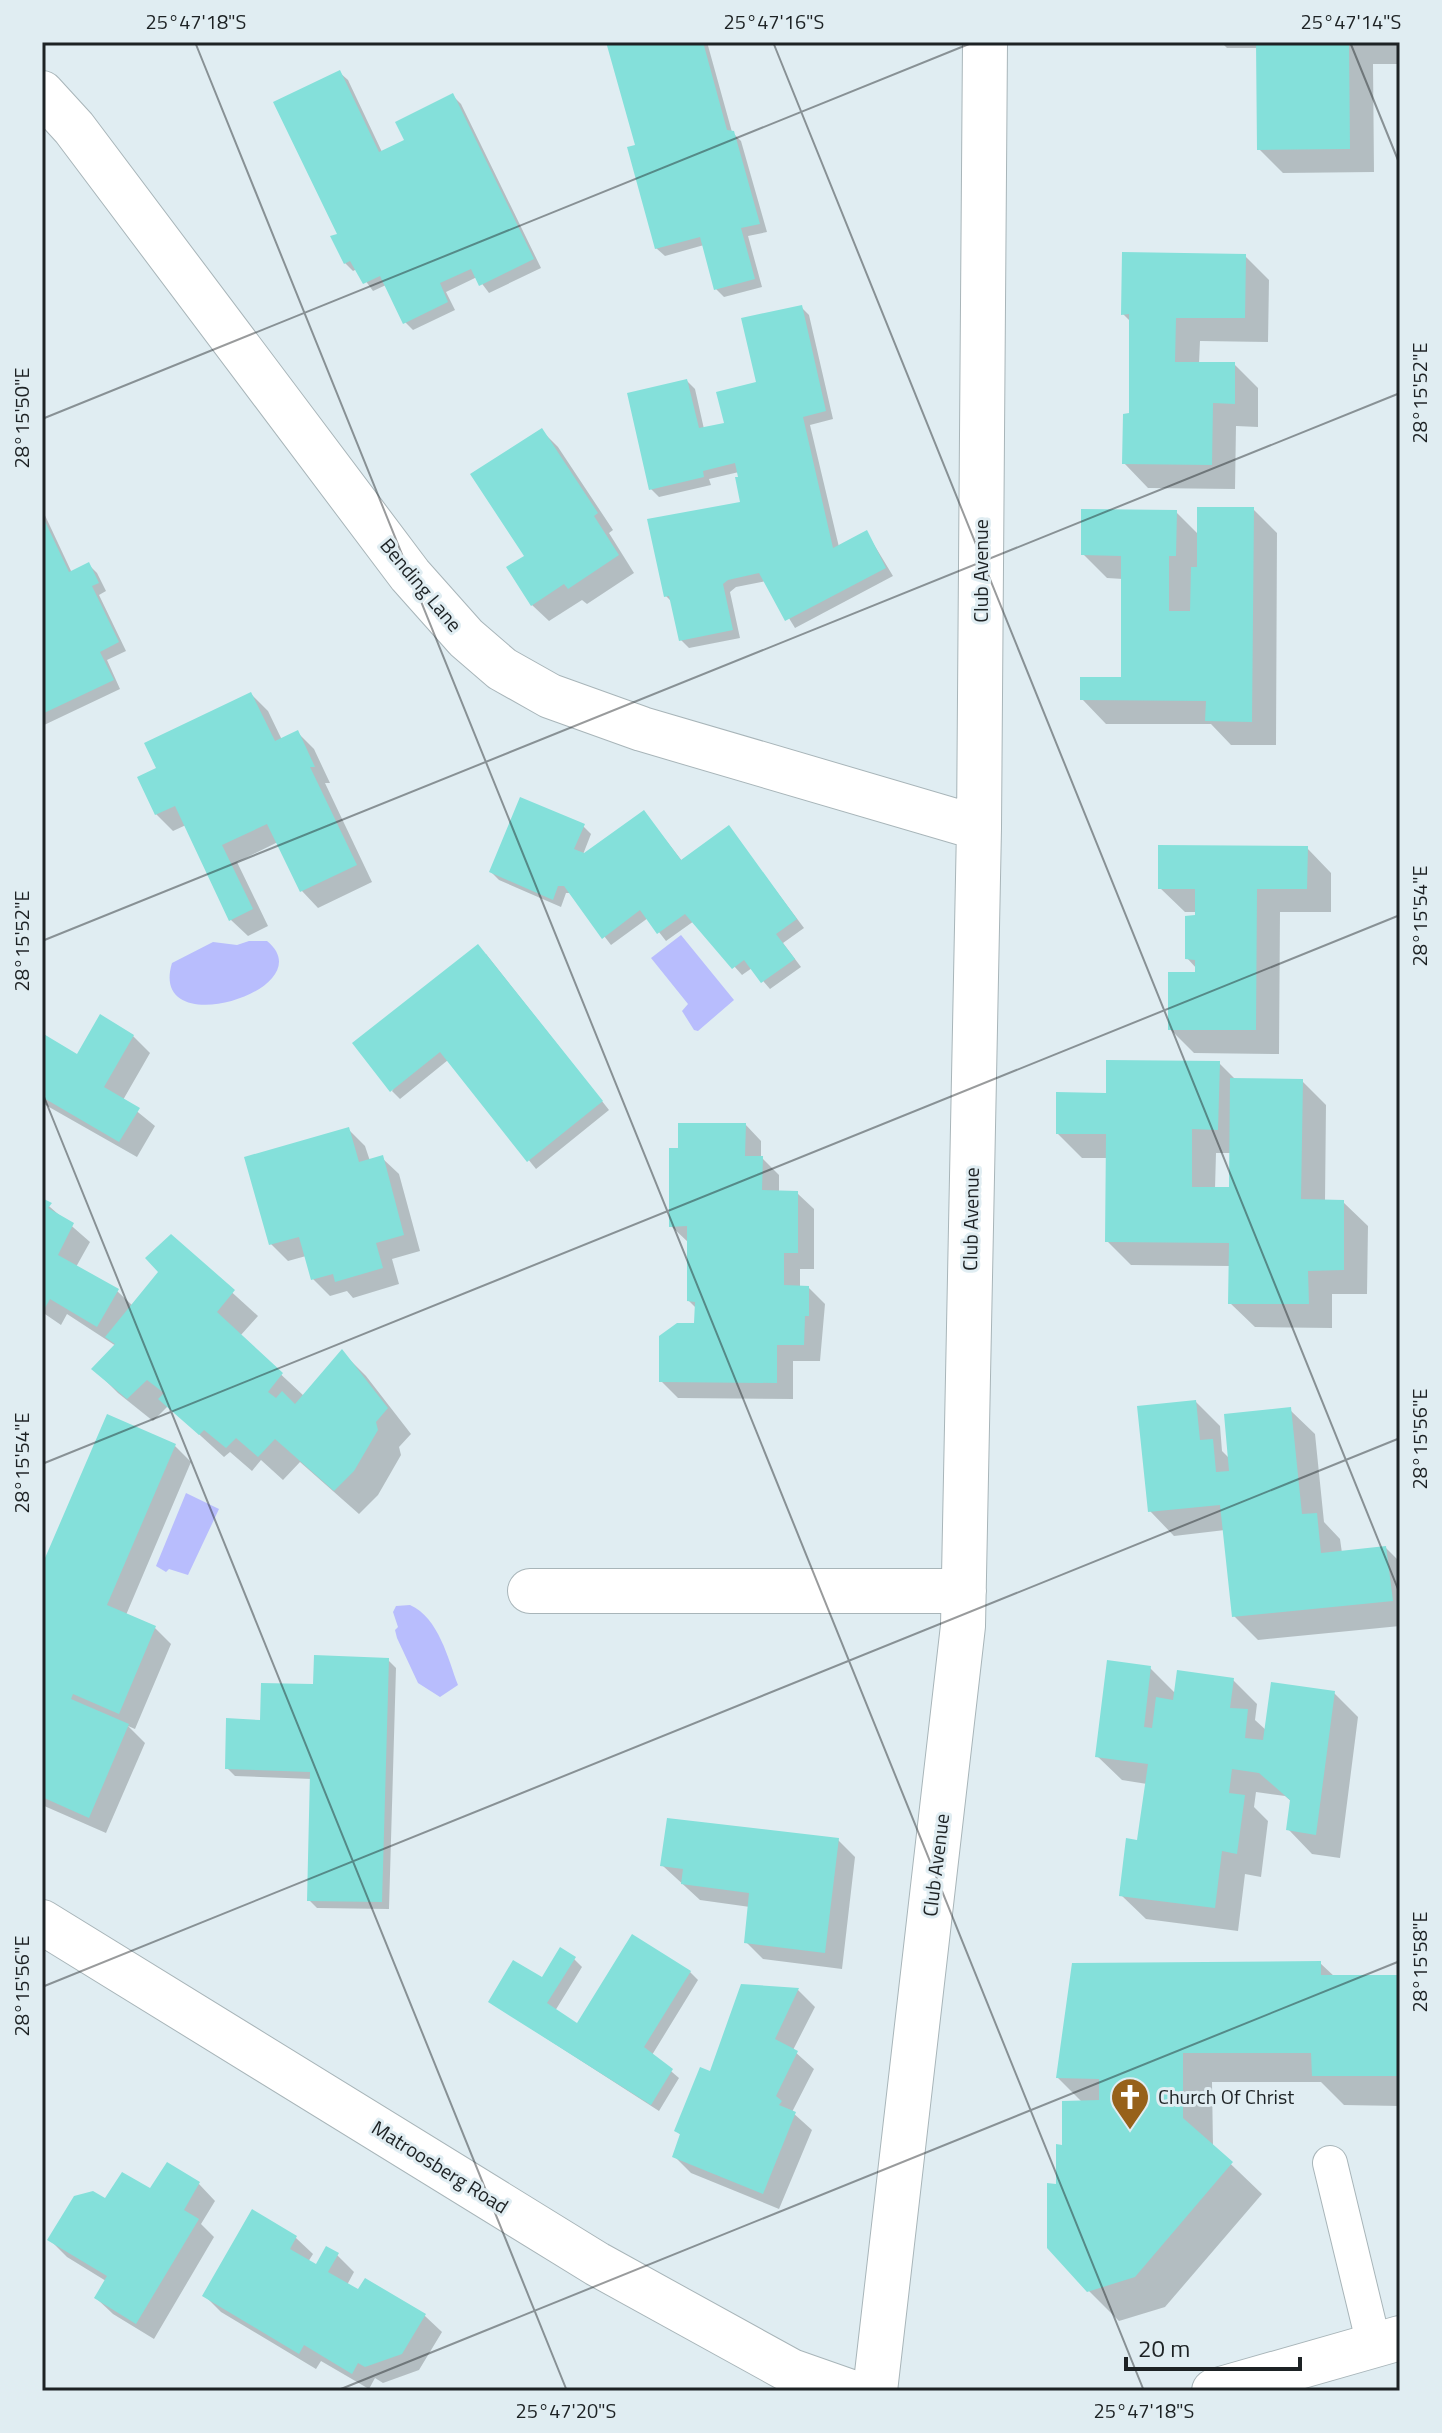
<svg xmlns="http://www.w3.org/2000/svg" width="1442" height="2433" font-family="'Titillium Web',sans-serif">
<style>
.water{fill:#b8bdfd}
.shadow{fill:#0003;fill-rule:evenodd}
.building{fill:#84e0da}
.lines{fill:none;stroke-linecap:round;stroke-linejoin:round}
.lane-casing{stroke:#a8b5b9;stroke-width:36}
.street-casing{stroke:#a8b5b9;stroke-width:46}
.lane{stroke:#fff;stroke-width:34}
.street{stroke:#fff;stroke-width:44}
.ticks{fill:none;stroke:#1d2224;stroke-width:2;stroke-opacity:0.45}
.labels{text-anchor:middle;stroke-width:6;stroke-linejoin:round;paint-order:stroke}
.street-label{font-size:20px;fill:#1d2224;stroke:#e0edf2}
.poi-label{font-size:20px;fill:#1d2224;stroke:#e0edf2;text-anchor:start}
.neatline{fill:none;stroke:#1d2224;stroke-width:3}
.ticks-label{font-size:20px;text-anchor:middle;fill:#1d2224}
</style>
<rect width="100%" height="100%" fill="#e0edf2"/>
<path class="water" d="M681,935L734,1000L698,1031L694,1030L682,1011L688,1004L651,958Z
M249,941H267C326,989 147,1045 172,963L213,942L237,945Z
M186,1493L219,1509L188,1575L169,1569L166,1572L156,1566Z
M410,1605C439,1618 448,1659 458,1685L440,1697L418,1683L397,1638L395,1630L398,1627L393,1612L396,1606Z"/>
<path class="shadow" d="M608,42H707L732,132L741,141L767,232L748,236L762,287L724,297L716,289L704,245L665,256L656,248L637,147Z
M1221,42H1398V64H1373L1374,172L1283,173L1259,149L1258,48H1227Z
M339,72L348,80L382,152L406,141L453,96L461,104L541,268L489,293L477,277L446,292L455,310L413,330L405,322L386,285L373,291L357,269L353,271L345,263L339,235Z
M1245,256L1269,280L1268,342L1200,341L1199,364H1234L1258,388V427L1236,426L1235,489L1148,488L1124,463L1131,415V322L1123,314Z
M801,307L809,315L833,419L810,425L839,547L867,533L893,576L795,628L766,581L736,587L730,592L740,638L689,648L681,640L673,603L666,596L742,503L739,472L709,479L711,485L659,497L651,489L687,381L695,389L704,429L726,424L759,384Z
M541,430L558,447L613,530L609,533L634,573L587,604L582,600L549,621L532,605L527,557Z
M42,509L72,573L89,565L97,573L106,591L99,595L126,651L107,660L120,689L42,726Z
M1253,509L1277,533L1276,745H1231L1211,724H1106L1082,699L1123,679V579L1107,578L1083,554L1176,512L1199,535Z
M251,694L268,711L282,740L298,733L314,749L330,783H325L372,882L318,908L302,891L278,842L237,862L268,926L248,936L231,920L186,825L173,831L156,814L159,769Z
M644,812L682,861L729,828L804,928L783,943L801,967L770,989L752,968L742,975L694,921L666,941L648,918L611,945L571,893H566L561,907L499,880L491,872L583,826L591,834L582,857Z
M1307,848L1331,873V912H1280L1279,1054L1194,1053L1170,1029L1197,974V969L1187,958L1197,912H1185L1160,888Z
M486,954L609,1110L536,1169L448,1060L400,1099L392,1091Z
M42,1035L78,1056L133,1036L150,1053L123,1100L155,1126L137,1157L42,1103Z
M1219,1063L1236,1080L1302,1081L1326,1105L1325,1201L1343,1202L1368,1226L1367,1294H1332V1328L1255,1327L1230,1303V1266L1131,1265L1107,1241V1158H1082L1058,1134L1108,1095ZM1216,1153H1231V1189H1215Z
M745,1124L761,1141V1157L779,1175V1192L797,1193L814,1209V1269H800V1287L809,1288L825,1304L820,1361H793V1399L678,1398L661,1381L696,1325L697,1309L689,1301V1243L671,1226L680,1150Z
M349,1130L365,1146L370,1161L382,1158L399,1174L420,1251L392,1259L399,1284L353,1298L347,1291L330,1296L313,1279L306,1256L288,1261L271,1244Z
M42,1200L90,1242L76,1267L117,1291L133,1306L161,1272L171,1237L258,1316L240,1336L304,1396L342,1352L366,1376L411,1434L399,1447L401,1455L378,1495L359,1514L300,1462L283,1480L261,1460L252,1471L230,1452L224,1457L168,1406L153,1421L118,1393L94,1369L116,1346L67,1314L61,1325L42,1312Z
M1196,1402L1220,1426L1222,1451L1230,1459L1290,1410L1315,1434L1324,1522L1340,1539L1342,1553L1386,1548L1400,1562V1626L1258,1640L1234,1616L1225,1530L1174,1536L1150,1511Z
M175,1446L191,1462L126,1615L155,1628L171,1644L135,1729L128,1726L145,1743L106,1833L42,1805V1570Z
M388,1660L396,1668L389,1909L317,1908L309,1900L312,1779L235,1776L227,1768L262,1722L315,1686Z
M1150,1668L1176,1694L1233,1680L1257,1704L1255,1720L1267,1731L1334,1693L1358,1717L1340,1858L1312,1854L1288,1829L1292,1802L1285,1796L1256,1792L1254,1807L1268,1821L1261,1877L1245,1874L1238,1931L1146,1919L1121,1895L1139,1843L1147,1784L1122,1780L1097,1756Z
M838,1840L855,1857L842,1969L763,1959L746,1942L750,1907L700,1900L663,1866Z
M574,1959L582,1967L555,2011L578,2025L690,1972L698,1980L652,2055L679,2078L659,2111L490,2002L543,1980Z
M1320,1963L1335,1977H1400V2106L1344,2105L1321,2082H1212L1213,2147L1262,2194L1165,2307L1119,2321L1088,2290L1058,2186L1064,2147L1083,2103L1058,2078Z
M742,1986L798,1990L815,2007L793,2050L814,2069L792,2112L812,2130L779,2209L691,2173L674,2156L682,2136L676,2131L711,2073Z
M199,2184L215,2201L201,2224L214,2237L154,2339L113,2314L96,2298L106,2281L67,2257L50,2240L106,2201Z
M253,2212L296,2238L313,2254L308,2262L316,2266L337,2255L354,2272L347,2285L359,2292L366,2280L425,2316L442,2332L419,2370L383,2383L375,2378L369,2389L321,2361L316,2369L221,2312L204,2295Z"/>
<path class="building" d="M606,42H703L727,130L734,131L760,224L741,228L755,279L714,290L700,237L655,249L627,147L635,145Z
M1256,42H1349L1350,149L1257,150Z
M340,70L379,152L404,140L395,122L453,93L534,259L479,286L471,269L440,283L448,302L403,324L380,276L363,284L350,261L344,264L330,236L337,234L273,102Z
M1122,252L1246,254L1245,318H1176L1175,362H1235V404L1213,403L1212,465L1122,464L1123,414L1129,413V314L1121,315Z
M802,305L826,411L803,417L833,548L867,530L886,568L785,621L759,573L728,580L723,584L733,630L679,641L669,596L664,597L647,519L740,502L735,477H738L735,463L703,471L704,477L649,490L627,393L687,379L699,428L724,423L716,392L756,382L741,318Z
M542,428L598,513L594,516L619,555L568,589L564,584L531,606L506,567L524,556L470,474Z
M1197,507H1254L1252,722L1205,721L1206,701L1080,700V677H1121V556L1081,555V509L1177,510L1176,556H1169V611H1190L1191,567H1197Z
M42,515L69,572L89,562L99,583L92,586L119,642L100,652L114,680L42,714Z
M251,692L275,741L298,730L315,767H310L357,865L300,892L267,824L222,845L253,909L229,921L175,806L155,815L137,777L156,768L144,743Z
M520,797L585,824L574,849L584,853L644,810L681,860L729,825L797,919L776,934L795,959L761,983L744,960L732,969L685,914L657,934L640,910L602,939L564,886H558L553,900L489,872Z
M1158,845L1308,846L1307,889H1257L1256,1030H1168V972H1195V960L1185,959V916L1195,915V889H1158Z
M478,944L603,1101L527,1162L440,1052L390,1092L352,1043Z
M100,1014L134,1035L104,1087L140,1108L119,1142L42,1097V1033L77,1054Z
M1106,1060L1220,1061L1218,1130L1192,1129V1187H1229L1230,1078L1303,1079L1301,1199L1344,1200V1270L1308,1271L1309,1304H1228L1229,1243L1105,1242L1106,1134H1056V1092L1106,1093Z
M678,1123H746L745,1156H763L762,1190L798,1191V1253H784V1285L809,1286V1316H805L804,1345H777V1383L659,1382V1336L677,1323H694L695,1302L687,1301V1226L669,1227V1148H678Z
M349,1127L359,1162L383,1155L404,1235L376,1243L383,1268L335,1282L333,1274L311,1280L299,1237L269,1245L244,1157Z
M42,1198L52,1203L48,1208L74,1223L58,1255L119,1289L97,1327L50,1299L42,1313Z
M171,1234L235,1290L217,1312L283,1373L268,1392L276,1398L282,1391L295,1404L342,1349L388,1408L376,1422L378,1430L354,1471L334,1491L275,1439L258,1457L236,1438L226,1448L204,1430L199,1435L158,1399L164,1393L147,1380L127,1399L91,1369L115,1344L105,1337L158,1272L145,1258Z
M1196,1400L1200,1440L1213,1439L1216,1472L1229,1471L1224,1414L1291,1407L1302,1514L1317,1513L1321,1553L1386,1546L1393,1601L1232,1617L1220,1505L1148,1512L1137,1406Z
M107,1414L176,1444L107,1605L156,1626L119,1714L73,1694L71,1699L129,1724L89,1818L42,1797V1565Z
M314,1655L389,1658L382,1902L307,1901L310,1772L225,1769L226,1718L260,1720L261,1683L313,1684Z
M1107,1660L1151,1666L1144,1727L1152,1728L1156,1697L1173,1700L1177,1670L1234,1678L1230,1708L1248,1709L1245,1738L1263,1740L1271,1682L1335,1691L1316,1835L1286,1830L1290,1800L1259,1773L1232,1769L1229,1793L1245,1795L1237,1854L1222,1851L1215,1908L1119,1896L1126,1838L1137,1840L1148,1764L1095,1757Z
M667,1818L839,1838L825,1953L744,1943L749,1893L681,1884L683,1869L660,1866Z
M632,1934L691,1971L644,2047L673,2069L651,2105L488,2002L513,1960L542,1977L560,1947L576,1957L547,2003L577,2023Z
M1321,1961V1975H1400V2076H1312L1311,2053H1183V2118L1233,2162L1135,2277L1087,2292L1047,2248V2183L1056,2184V2144L1062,2145V2101L1099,2100V2079L1056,2078L1072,1963Z
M741,1984L799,1988L775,2039L798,2051L776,2096L782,2101L779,2105L796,2112L763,2194L672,2157L680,2134L674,2131L700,2067L710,2071Z
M167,2162L200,2182L184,2210L199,2219L136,2324L94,2298L107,2276L47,2240L74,2196L93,2191L105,2198L122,2172L150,2188Z
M252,2209L297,2236L290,2249L316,2264L326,2246L339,2253L328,2272L358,2289L365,2278L426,2314L402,2354L365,2367L358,2363L352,2374L304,2345L299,2354L202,2296Z"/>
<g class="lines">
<defs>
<path id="lane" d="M1330,2163L1374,2345"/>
<path id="street" d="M42,93L74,128L410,575L466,638L502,669L550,696L642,729L979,828
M530,1591H964
M42,1922L597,2264L791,2371L848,2391
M875,2391L963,1626L979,828L985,42
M1214,2391L1400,2338"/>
</defs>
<use href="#lane" class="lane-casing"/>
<use href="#street" class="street-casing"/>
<use href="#lane" class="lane"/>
<use href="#street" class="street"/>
</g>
<path class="ticks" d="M195,42L1144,2391M773,42L1400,1594M1350,42L1400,165M42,419L974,42M42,941L1400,393M42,1092L567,2391M42,1464L1400,915M42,1987L1400,1438M336,2391L1400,1961"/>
<defs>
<symbol id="church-pin" viewBox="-11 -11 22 30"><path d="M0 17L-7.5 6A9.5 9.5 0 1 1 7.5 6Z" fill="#97611a" stroke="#e0edf2"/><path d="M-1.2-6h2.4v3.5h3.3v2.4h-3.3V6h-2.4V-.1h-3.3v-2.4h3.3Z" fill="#fff"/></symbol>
</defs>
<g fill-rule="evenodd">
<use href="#church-pin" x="1108" y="2075" width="44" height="60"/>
</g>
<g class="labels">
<g class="street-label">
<text transform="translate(981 571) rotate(-90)" y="7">Club Avenue</text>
<text transform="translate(421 585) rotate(50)" y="7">Bending Lane</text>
<text transform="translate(971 1219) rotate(-89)" y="7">Club Avenue</text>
<text transform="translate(936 1865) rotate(-83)" y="7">Club Avenue</text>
<text transform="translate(440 2167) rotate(32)" y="7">Matroosberg Road</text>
</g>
<g class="poi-label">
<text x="1158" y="2104">Church Of Christ</text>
</g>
</g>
<rect width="1442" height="2433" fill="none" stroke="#e0edf2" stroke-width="88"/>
<path d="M1126 2357v12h174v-12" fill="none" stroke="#1d2224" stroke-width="4"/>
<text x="1138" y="2357" font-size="24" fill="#1d2224" stroke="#e0edf2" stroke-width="6" paint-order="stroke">20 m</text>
<rect x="44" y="44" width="1354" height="2345" class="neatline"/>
<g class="ticks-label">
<text x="196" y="29">25°47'18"S</text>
<text x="774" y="29">25°47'16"S</text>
<text x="1351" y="29">25°47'14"S</text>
<text transform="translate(1420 393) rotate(-90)" y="7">28°15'52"E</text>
<text transform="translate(22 418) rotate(-90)" y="7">28°15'50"E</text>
<text transform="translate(1420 916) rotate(-90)" y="7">28°15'54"E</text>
<text transform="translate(22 941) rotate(-90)" y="7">28°15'52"E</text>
<text transform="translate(1420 1439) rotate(-90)" y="7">28°15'56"E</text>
<text transform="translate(22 1463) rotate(-90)" y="7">28°15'54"E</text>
<text transform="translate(1420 1962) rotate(-90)" y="7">28°15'58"E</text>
<text transform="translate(22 1986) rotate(-90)" y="7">28°15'56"E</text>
<text x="566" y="2418">25°47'20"S</text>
<text x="1144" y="2418">25°47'18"S</text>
</g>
</svg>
